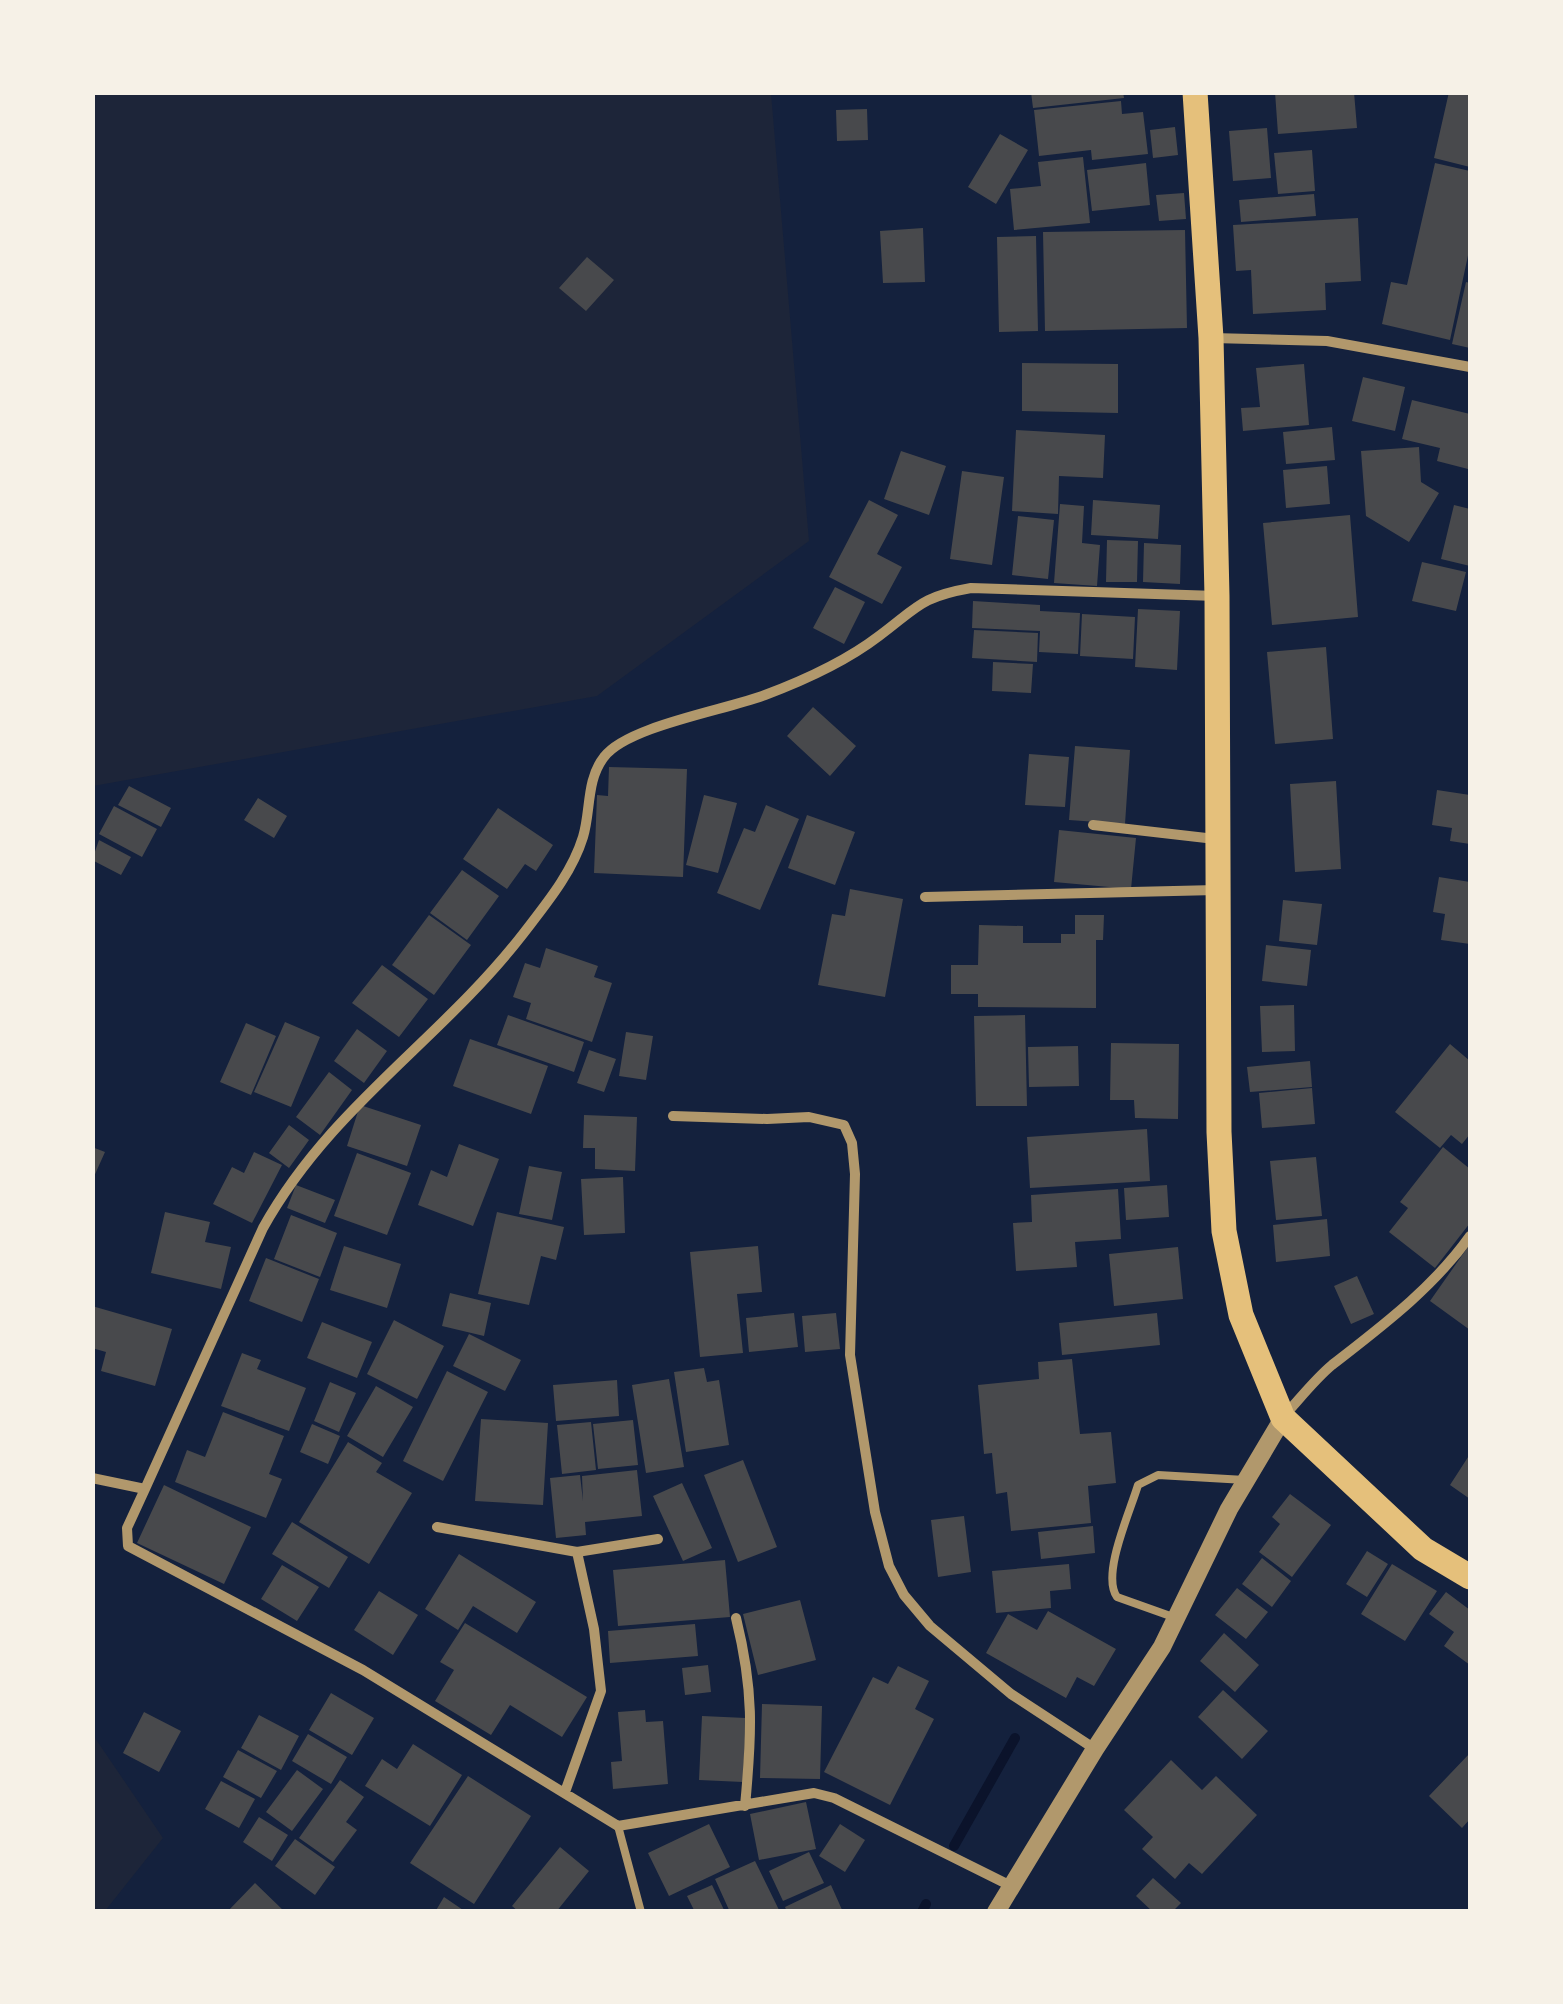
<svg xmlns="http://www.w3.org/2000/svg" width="1563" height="2004" font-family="'Sofia Sans Condensed',sans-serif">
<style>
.green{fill:#1d2539}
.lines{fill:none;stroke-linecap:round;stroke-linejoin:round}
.stream{stroke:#0b132b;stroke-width:10}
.building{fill:#48494c}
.service{stroke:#b1986c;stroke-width:8}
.minor{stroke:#b1986c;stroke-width:10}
.tertiary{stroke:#b1986c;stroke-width:18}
.primary{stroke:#e5c07b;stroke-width:25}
</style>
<rect width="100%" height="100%" fill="#14213d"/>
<path class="green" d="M93,93H771L809,541L597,696L93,786Z
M93,1735L163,1838L105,1911H93Z"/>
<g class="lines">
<path class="stream" d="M954,1846L1015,1738
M922,1912L926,1904"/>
</g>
<path class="building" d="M1031,92H1123L1124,98L1033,108Z
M1275,92H1354L1357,128L1278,134Z
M1449,92H1470V167L1434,158Z
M1121,101L1122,114L1143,112L1148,154L1092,160L1091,150L1039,156L1034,110Z
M867,109L868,140L837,141L836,110Z
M1175,127L1178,155L1153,158L1150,130Z
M1267,128L1271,178L1233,181L1229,131Z
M1000,134L1028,150L996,204L968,187Z
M1312,150L1315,191L1278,194L1274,153Z
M1083,157L1090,223L1014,230L1010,189L1041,186L1038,162Z
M1146,163L1150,205L1092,211L1087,170Z
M1435,163L1470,171V246L1450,340L1382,324L1391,282L1407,285Z
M1184,193L1186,219L1159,221L1156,195Z
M1314,194L1316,216L1241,222L1239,200Z
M1358,218L1361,281L1325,283L1326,310L1253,314L1251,270L1236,271L1233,225Z
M923,228L925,282L883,283L880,231Z
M1185,230L1187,328L1045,331L1043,232Z
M1036,236L1038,331L999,332L997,237Z
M587,257L614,280L586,311L559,288Z
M1466,282L1470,283V348L1452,344Z
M1022,363L1118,364V413L1022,411Z
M1304,364L1309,425L1243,431L1241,408L1260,407L1256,368Z
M1363,377L1405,387L1395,431L1352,421Z
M1412,400L1470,414L1468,469L1437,461L1440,448L1402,439Z
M1332,427L1335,460L1286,464L1283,432Z
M1016,430L1105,435L1103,478L1059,476L1058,514L1012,511Z
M1419,447L1421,482L1439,493L1409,542L1366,516L1361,451Z
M901,451L946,466L929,515L884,499Z
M1327,466L1330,504L1286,508L1283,470Z
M962,471L1004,477L992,565L950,559Z
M869,500L898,515L877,554L902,567L882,604L829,577Z
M1093,500L1160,505L1158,539L1091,535Z
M1060,504L1084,506L1082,543L1100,545L1097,586L1054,583Z
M1454,505L1470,509V566L1441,559Z
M1350,515L1358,617L1272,625L1263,523Z
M1018,516L1054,520L1048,579L1012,575Z
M1107,540L1138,541L1137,582H1106Z
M1144,543L1181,545L1180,584L1143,582Z
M1422,562L1466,572L1456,611L1412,601Z
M835,587L865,602L844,644L813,628Z
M973,601L1040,605V611L1080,613L1078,654L1039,652L1040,631L972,628Z
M1138,609L1180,611L1177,670L1135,667Z
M1082,614L1135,617L1133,659L1080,656Z
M974,630L1038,633L1037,662L972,658Z
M1326,647L1333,739L1275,744L1267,652Z
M993,662L1033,664L1031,693L992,691Z
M813,707L856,746L830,776L787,736Z
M1075,746L1130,750L1125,824L1069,820Z
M1029,754L1069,757L1065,807L1025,805Z
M609,767L687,769L683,877L594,873L597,795L608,796Z
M1336,781L1341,869L1295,872L1290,784Z
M129,786L171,808L161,827L118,805Z
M1437,790L1470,795V844L1450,841L1452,828L1432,825Z
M704,795L737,803L718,873L686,865Z
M258,798L287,816L274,838L244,820Z
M766,805L799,819L760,910L717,893L744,828L755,832Z
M114,806L157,829L142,857L99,834Z
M498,808L553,845L536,871L525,864L507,889L463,859Z
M807,815L855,832L835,885L788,868Z
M1059,830L1136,838L1131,889L1054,882Z
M99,840L131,857L121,875L92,860Z
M462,870L499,896L467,940L430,913Z
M1439,877L1470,882V944L1441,940L1445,914L1433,912Z
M850,889L903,899L885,997L818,985L832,914L845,916Z
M1283,900L1322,904L1317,945L1279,941Z
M429,915L471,945L434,995L392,965Z
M1075,915H1104L1103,940H1096V1008L978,1007V994H951V965H978L979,925L1023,926V943H1061V934H1075Z
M1266,945L1311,950L1307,986L1262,981Z
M546,948L598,966L594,977L612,983L592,1042L526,1019L531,1003L513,997L525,963L540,968Z
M382,965L428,999L399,1037L352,1003Z
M1294,1005L1295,1051L1262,1052L1260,1006Z
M508,1015L584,1042L574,1072L497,1045Z
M1025,1015L1027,1106H976L974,1016Z
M285,1022L320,1037L291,1107L254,1092Z
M246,1023L276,1036L251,1095L220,1082Z
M357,1029L387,1051L364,1083L334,1061Z
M626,1032L653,1036L646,1080L619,1076Z
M470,1039L548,1066L531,1114L453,1086Z
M1111,1043L1179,1044L1178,1119L1135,1118L1134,1100H1110Z
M1450,1044L1470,1061V1134L1462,1144L1451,1135L1440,1148L1395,1112Z
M1078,1046L1079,1086L1029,1087L1028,1047Z
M589,1050L616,1059L604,1092L577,1083Z
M1310,1061L1312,1087L1250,1092L1247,1067Z
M329,1072L352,1090L320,1135L296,1117Z
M1312,1088L1315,1124L1262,1128L1259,1093Z
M360,1105L421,1125L407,1166L347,1146Z
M584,1115L637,1117L635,1171L595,1169V1148H583Z
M289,1125L309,1140L289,1168L269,1153Z
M1147,1129L1150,1181L1030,1188L1027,1137Z
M459,1144L499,1159L473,1226L418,1205L431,1170L447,1177Z
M92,1147L105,1152L92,1181Z
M1443,1147L1470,1169V1223L1435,1268L1389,1232L1408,1208L1400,1202Z
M254,1152L282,1165L252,1223L213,1204L232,1167L244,1173Z
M357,1153L411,1173L387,1235L334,1216Z
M1316,1157L1322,1216L1276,1220L1270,1161Z
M529,1166L562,1172L552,1220L519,1214Z
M623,1177L625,1233L584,1235L581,1179Z
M296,1185L335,1200L325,1223L287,1208Z
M1167,1185L1169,1217L1126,1220L1124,1188Z
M1118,1189L1121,1239L1075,1242L1077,1267L1016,1271L1013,1223L1032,1222L1031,1195Z
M165,1212L210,1222L205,1242L231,1247L221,1289L151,1273Z
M497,1212L564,1227L556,1260L541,1256L529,1305L478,1294Z
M291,1215L337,1233L320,1277L274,1259Z
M1327,1219L1330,1256L1276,1262L1273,1225Z
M1470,1244V1330L1430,1301Z
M344,1246L401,1264L387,1308L330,1290Z
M758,1246L762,1292L737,1294L743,1353L700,1357L690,1252Z
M1178,1247L1183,1299L1114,1306L1109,1254Z
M266,1258L319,1279L302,1322L249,1301Z
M1357,1276L1374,1314L1351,1324L1334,1286Z
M450,1293L491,1303L484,1336L442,1326Z
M92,1306L172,1329L155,1386L101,1371L106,1352L92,1348Z
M794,1313L798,1347L749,1352L746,1318Z
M836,1313L840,1349L805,1352L802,1316Z
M1157,1313L1160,1345L1062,1355L1059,1323Z
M394,1320L444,1346L417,1399L367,1374Z
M322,1322L372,1342L357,1378L307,1358Z
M469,1334L521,1360L505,1391L453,1366Z
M242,1353L261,1360L257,1369L306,1388L289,1431L221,1406Z
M1072,1359L1080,1434L1111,1432L1116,1483L1088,1486L1091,1523L1011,1531L1007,1492L996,1494L992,1453L984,1454L978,1385L1039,1379L1038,1362Z
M704,1368L707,1382L719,1380L729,1445L686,1452L674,1372Z
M447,1371L488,1392L443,1481L403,1461Z
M669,1379L684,1467L646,1473L632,1385Z
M617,1380L619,1416L556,1421L553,1385Z
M330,1382L356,1393L339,1432L314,1421Z
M376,1386L413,1407L383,1457L347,1436Z
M223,1412L284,1436L269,1474L282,1479L266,1518L175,1482L187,1450L205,1457Z
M481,1419L548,1423L543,1505L475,1501Z
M633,1420L638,1465L598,1469L593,1424Z
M591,1422L596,1470L562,1474L557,1425Z
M312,1424L340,1436L328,1464L300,1452Z
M348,1442L382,1463L376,1472L412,1493L369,1564L299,1522Z
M1470,1454V1499L1450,1485Z
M743,1460L777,1547L738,1562L704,1475Z
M637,1470L642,1516L585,1522L586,1535L556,1538L550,1478L580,1475L583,1501L582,1476Z
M682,1483L712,1548L683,1561L653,1496Z
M164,1485L251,1527L224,1584L137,1543Z
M1290,1494L1331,1525L1292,1577L1259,1552L1280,1524L1272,1517Z
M964,1516L971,1572L938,1577L931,1520Z
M292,1522L348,1557L329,1588L272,1554Z
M1093,1526L1095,1553L1041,1559L1038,1532Z
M1367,1551L1388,1564L1367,1597L1346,1584Z
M459,1554L536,1602L517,1633L473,1606L458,1630L425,1609Z
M1262,1558L1291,1581L1272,1607L1242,1584Z
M725,1560L730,1617L618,1626L613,1570Z
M1069,1564L1071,1589L1050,1591L1051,1608L996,1613L992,1571Z
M1392,1564L1437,1591L1405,1641L1361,1614Z
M282,1565L319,1587L297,1621L261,1599Z
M1237,1588L1268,1612L1246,1639L1215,1615Z
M379,1591L418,1615L393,1655L354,1630Z
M1446,1592L1470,1610V1665L1444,1646L1454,1632L1429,1614Z
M800,1600L816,1660L758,1675L743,1614Z
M1048,1611L1116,1649L1094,1686L1077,1677L1066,1698L986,1653L1008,1614L1037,1630Z
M465,1623L587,1697L562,1737L510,1705L491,1735L435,1701L454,1670L440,1662Z
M695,1624L698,1656L610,1663L608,1631Z
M1224,1633L1259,1665L1235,1692L1200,1661Z
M708,1665L711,1692L685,1695L682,1668Z
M898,1666L929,1681L915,1709L934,1719L890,1805L824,1772L873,1677L888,1684Z
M1223,1690L1268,1731L1242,1759L1198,1717Z
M331,1693L374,1718L352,1755L309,1730Z
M762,1704L822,1706L820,1779L760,1778Z
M645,1710L646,1722L663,1721L668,1784L613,1789L611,1762L622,1761L618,1712Z
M144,1712L181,1731L159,1772L123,1753Z
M259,1715L299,1736L281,1770L241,1748Z
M702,1716L746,1718L743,1782L699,1780Z
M308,1734L347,1757L331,1784L292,1761Z
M413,1744L462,1775L430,1826L365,1786L382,1759L397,1769Z
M238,1750L277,1771L261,1798L223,1777Z
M1470,1753V1819L1462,1828L1429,1796Z
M1171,1760L1202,1790L1216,1776L1257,1815L1202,1874L1189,1863L1175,1879L1142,1849L1153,1837L1124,1810Z
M297,1770L323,1789L292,1831L266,1812Z
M468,1776L531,1816L474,1904L410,1863Z
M340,1780L364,1797L346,1822L357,1830L333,1862L299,1838Z
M221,1781L255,1799L239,1828L205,1809Z
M806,1802L816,1849L759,1860L750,1814Z
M259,1817L288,1835L272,1861L243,1842Z
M709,1824L730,1867L669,1896L648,1853Z
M840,1824L865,1840L845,1872L819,1856Z
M295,1839L335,1867L315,1895L275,1866Z
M560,1847L589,1871L556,1912H519L512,1906Z
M809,1852L824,1883L783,1901L769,1871Z
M755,1861L780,1912H730L715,1879Z
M1153,1878L1181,1903L1172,1912H1153L1136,1896Z
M255,1883L285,1912H227Z
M712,1885L725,1912H695L687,1896Z
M831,1885L843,1912H787L785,1907Z
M444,1897L466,1912H435Z"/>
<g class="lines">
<path class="service" d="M1176,1618L1117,1597C1101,1575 1130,1512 1138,1485L1158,1475L1245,1480
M618,1826L641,1912"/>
<path class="minor" d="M1212,338L1327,341L1470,367
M1093,825L1215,839
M925,897L1216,890
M673,1116L767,1119L809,1117L844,1125L852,1143L855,1174L850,1355L875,1512L889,1566L904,1595L930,1626L1011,1694L1095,1749
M1283,1417C1299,1400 1314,1380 1332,1365C1382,1326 1433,1288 1470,1236
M92,1478L145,1489L263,1228C330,1107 441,1040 523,934C546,904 572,873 583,837C591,811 586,780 604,757C627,726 726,710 765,695C805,680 845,662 879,636C918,607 920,597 971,588L1217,596
M145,1489L127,1528L128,1546L363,1670L618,1826L814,1793L834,1798L1013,1887
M437,1527L577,1552L658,1539
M736,1618C754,1691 752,1732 745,1806
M565,1792L601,1691L594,1629L577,1552"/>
<path class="tertiary" d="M996,1912L1095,1749L1162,1647L1229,1509L1283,1418"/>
<path class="primary" d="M1195,92L1211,338L1217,596L1219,1132L1224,1231L1241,1315L1283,1418L1423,1549L1470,1577"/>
</g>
<rect width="1563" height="2004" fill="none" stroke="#f6f1e7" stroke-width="190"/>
</svg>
